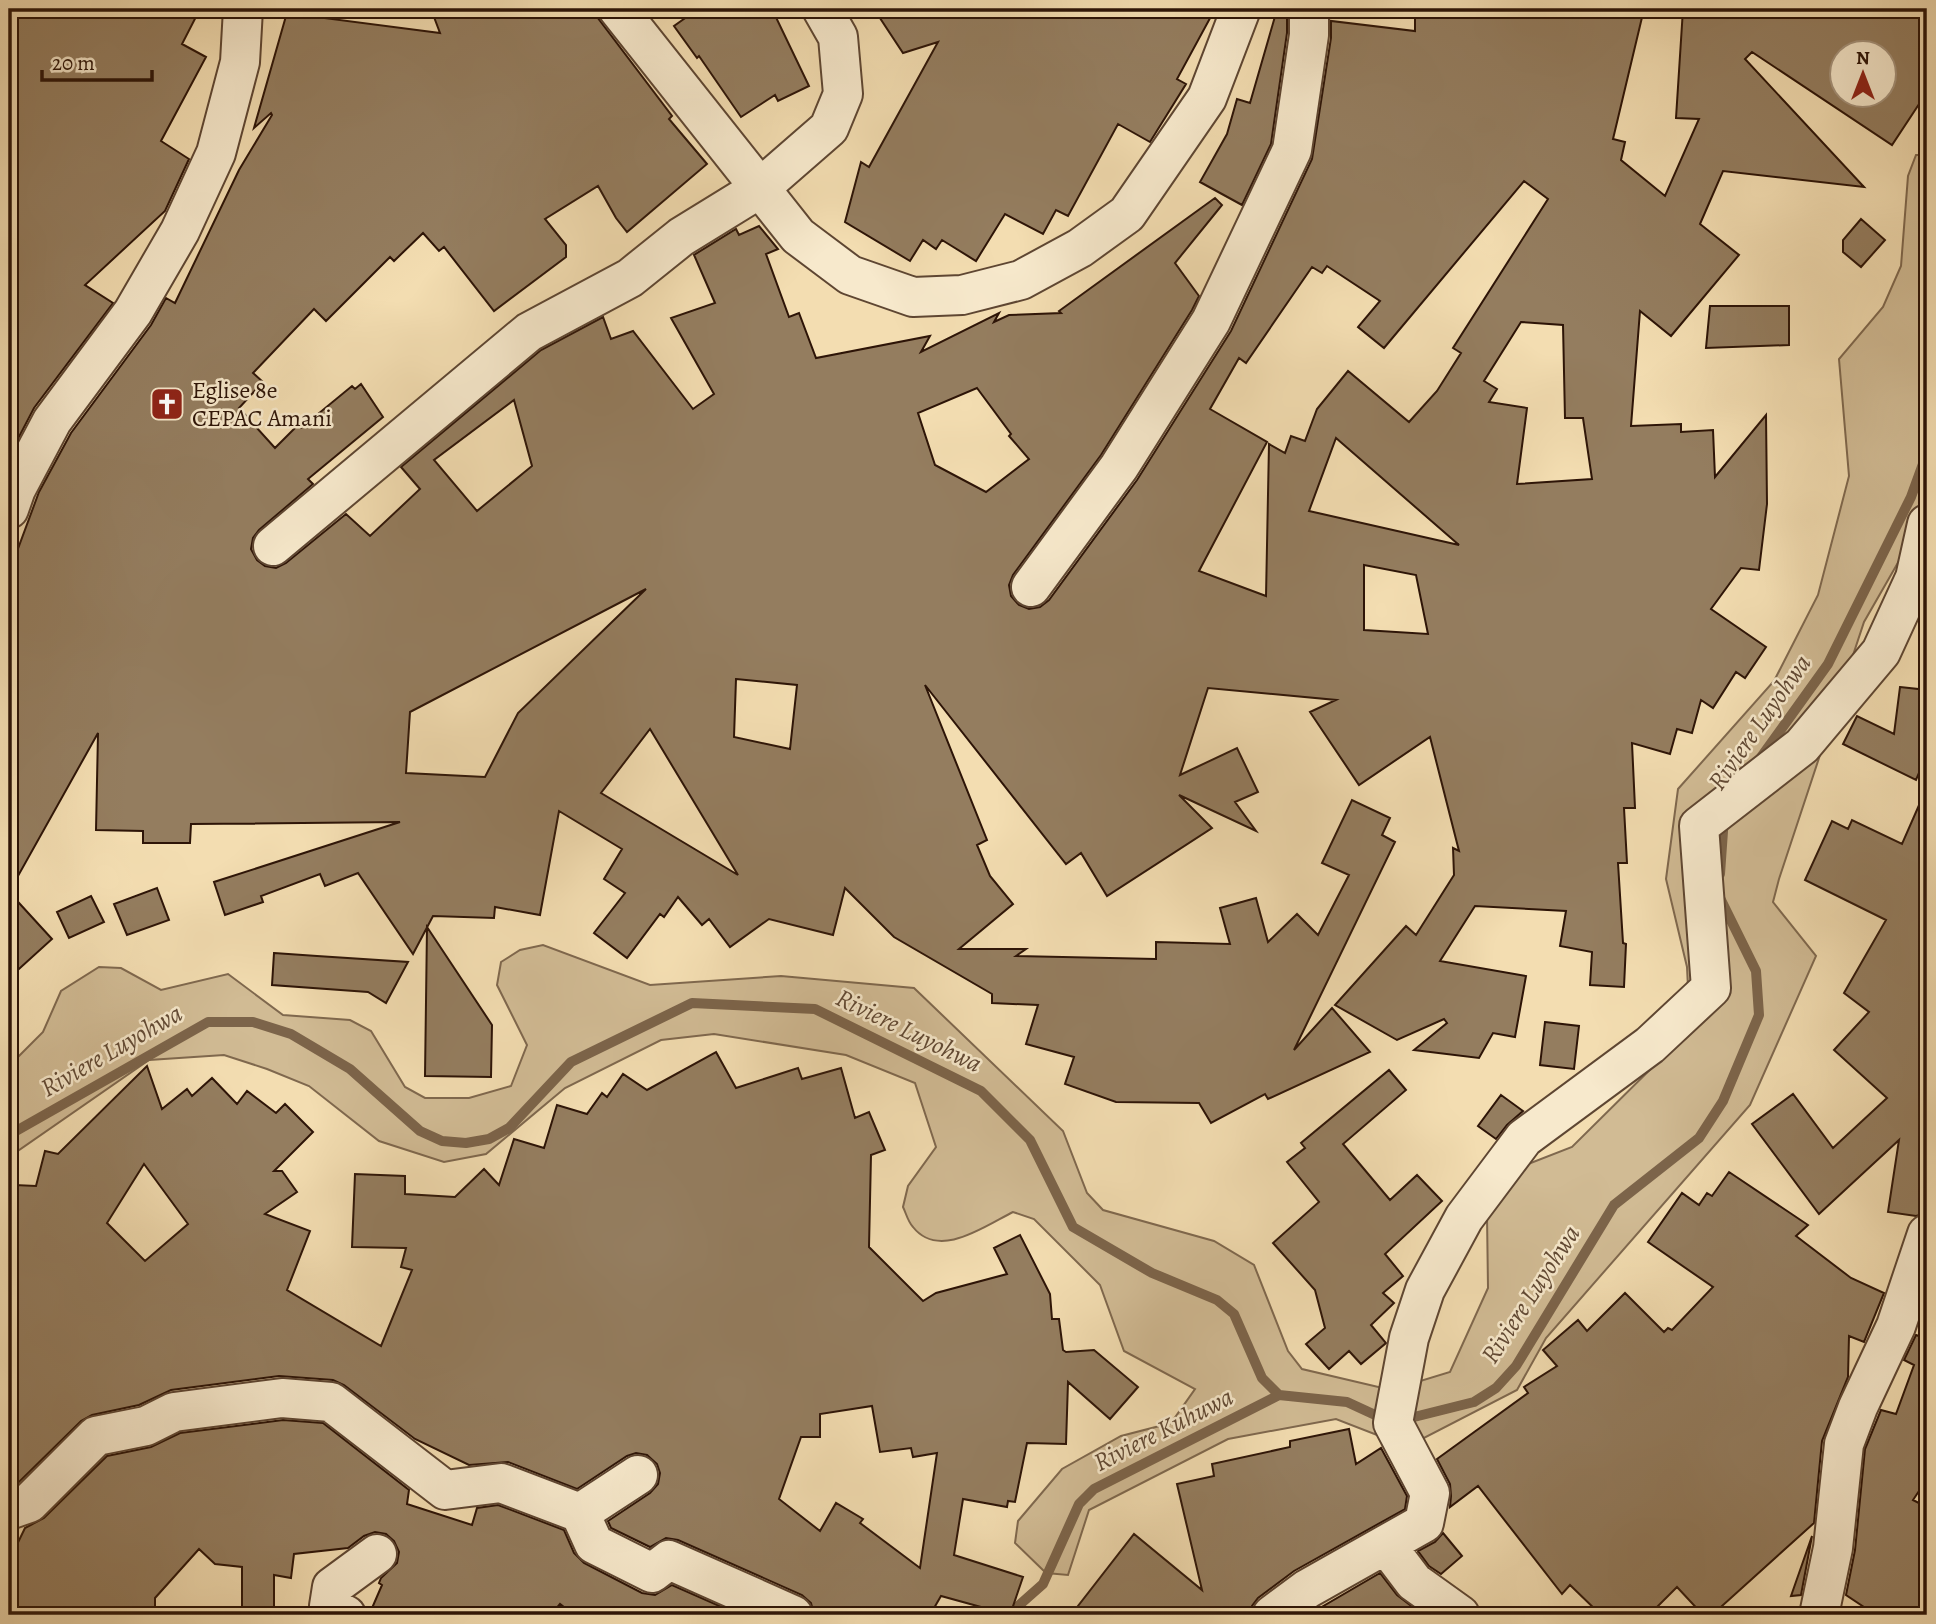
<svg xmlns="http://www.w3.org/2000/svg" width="1936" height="1624" font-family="Alegreya,serif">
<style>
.green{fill:#d1bb94;stroke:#7f684e;stroke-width:2}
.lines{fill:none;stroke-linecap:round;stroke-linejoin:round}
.stream{stroke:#7c644a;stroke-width:10}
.building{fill:#947d5f;stroke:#2d1407;stroke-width:2;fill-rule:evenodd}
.minor-casing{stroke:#5e4632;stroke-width:42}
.minor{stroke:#f7e9cc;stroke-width:38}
.labels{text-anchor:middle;stroke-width:5;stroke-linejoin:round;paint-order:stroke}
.poi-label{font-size:24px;fill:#2d1407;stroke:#f7e9cc;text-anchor:start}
.water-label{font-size:26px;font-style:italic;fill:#614934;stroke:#f7e9cc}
</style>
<rect width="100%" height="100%" fill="#f3ddb1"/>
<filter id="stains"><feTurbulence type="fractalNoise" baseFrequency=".00286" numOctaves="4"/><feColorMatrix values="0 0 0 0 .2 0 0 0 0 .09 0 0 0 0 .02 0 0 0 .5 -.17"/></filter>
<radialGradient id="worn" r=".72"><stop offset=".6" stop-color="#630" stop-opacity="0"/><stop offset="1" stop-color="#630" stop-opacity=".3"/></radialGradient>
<path class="green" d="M1916,155H1927V512L1864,622L1779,879L1773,902L1816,956L1750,1105L1546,1338L1517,1390L1422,1439L1377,1435L1336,1419L1228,1439L1089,1510L1068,1575L1046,1573L1015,1543L1018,1521L1062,1469L1121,1436L1171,1423L1195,1389L1124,1351L1100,1285L1034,1219L1013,1212C985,1226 939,1260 913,1227C908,1222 906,1213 903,1207L908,1186L936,1147L915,1083L846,1055L714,1034L661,1040L565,1088L486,1154L444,1162L379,1141L309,1086L267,1069L224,1055L149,1060L9,1157V1066L43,1032L61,991L99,967L121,968L161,990L228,974L283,1015L350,1020L371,1031L405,1087L425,1098H469L511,1086L527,1045L497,985L501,962L520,950L543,945L650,985L781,976L914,988L1063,1131L1087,1193L1103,1210L1214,1241L1254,1265L1288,1351L1302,1369L1391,1390L1450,1372L1488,1288L1487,1216L1505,1173L1572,1147L1690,1030L1687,967L1666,879L1678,789L1774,681L1818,595L1849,476L1839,359L1883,307L1901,266L1908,176Z"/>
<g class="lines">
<path class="stream" d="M1759,760L1828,664L1911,497L1927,453
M1720,874L1724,817
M9,1135L208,1022H253L291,1034L350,1069L420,1131L442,1141L466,1143L489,1139L509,1128L571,1062L692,1003L815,1009L981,1091L1030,1140L1073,1227L1152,1273L1217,1300L1234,1314L1262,1378L1279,1395L1347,1402L1386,1420
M1402,1420L1474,1402L1496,1388L1516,1366L1614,1205L1699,1138L1723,1101L1759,1015L1756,971L1718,894
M1008,1615L1043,1584L1079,1504L1094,1489L1279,1395"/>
</g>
<path class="building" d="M9,9H200L182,44L206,57L161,141L189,159L165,211L85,285L113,303L34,408L9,456Z
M288,9H317L316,17L440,33L431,9H591L672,116L669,119L707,164L627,232L616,218L598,186L545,219L566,245V257L494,311L444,247L439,251L423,233L394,261L390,257L326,321L314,309L253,373L263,382L239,408L275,448L298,425L301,428L352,386L355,389L361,384L383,417L308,479L313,484L259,530L253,538L251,549L257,560L265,566L276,568L286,563L346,514L370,536L420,489L401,467L541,350L603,317L611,339L633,331L693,409L714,394L671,318L715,303L694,255L736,229L739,235L759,226L778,249L766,254L789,317L799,313L816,358L930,336L921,352L999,313L994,322L1009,315L1061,313L1059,311L1215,198L1222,205L1175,263L1199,296L1192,310L1101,455L1013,575L1009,585L1011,596L1019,605L1029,609L1040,607L1049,600L1137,480L1231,331L1312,159L1331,38V21L1415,31V9H1644L1613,139L1625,142L1621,160L1665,196L1699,119L1676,118L1683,9H1927V92L1892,145L1752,52L1745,59L1864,187L1723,171L1700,224L1739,255L1671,336L1640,311L1631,426L1681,424V432L1713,430L1715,477L1766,415L1767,504L1759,570L1741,568L1711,609L1766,647L1745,678L1736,672L1713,708L1701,700L1692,733L1677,729L1670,754L1632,743L1635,808H1624L1627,863H1618L1623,943L1626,944L1624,987L1590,985L1592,952L1560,946L1566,911L1475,906L1440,961L1526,976L1515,1037L1493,1033L1479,1058L1414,1050L1447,1023L1444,1019L1397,1040L1335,1005L1406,926L1416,935L1454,875L1453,848L1459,851L1430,737L1359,785L1310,712L1336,700L1208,688L1180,775L1237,748L1258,792L1235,802L1256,831L1179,795L1212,828L1107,896L1081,853L1066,864L925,685L987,840L977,845L990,876L1013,904L959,949H1026L1016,956L1156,959V942L1230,944L1220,908L1256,898L1268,942L1297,914L1318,935L1349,875L1322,863L1352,800L1390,818L1382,835L1395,842L1294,1050L1332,1008L1370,1052L1268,1099L1265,1094L1211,1123L1199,1103L1116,1102L1065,1084L1074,1057L1026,1044L1038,1005L992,1003V994L894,937L845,888L833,935L769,919L730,947L709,919L702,925L678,897L664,917L660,914L627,958L594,933L625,893L604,879L622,849L559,811L540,915L495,907L494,918L433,916L413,954L358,873L325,886L320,874L261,896L263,902L225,915L214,882L400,822L191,824L190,843H143V831L96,830L98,733L9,892L52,939L9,978V573L39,492L71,433L151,325L166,298L175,303L239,170L272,115L271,113L254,128ZM1842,52H1884V94H1842ZM1524,181L1548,199L1453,348L1461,353L1437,391L1409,422L1348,371L1317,409L1305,441L1291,436L1285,453L1269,444L1266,596L1199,571L1267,442L1210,409L1239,358L1246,363L1312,267L1322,273L1327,266L1380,301L1358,327L1384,348ZM1521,322L1563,325L1565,418H1583L1592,479L1517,484L1527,408L1489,402L1497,389L1484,381ZM977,388L1011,434L1009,436L1029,459L986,492L935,465L918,413ZM514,400L532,466L477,511L434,460ZM1336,438L1459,545L1309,511ZM1364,565L1416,575L1428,634L1364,630ZM646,589L518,713L485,777L406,773L410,712ZM736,679L797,685L790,749L734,737ZM650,729L738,875L601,793Z
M698,9H772L809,86L778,101L775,95L741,117L699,56L697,58L674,26Z
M874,9H1215L1177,79L1186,84L1150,142L1118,124L1068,216L1056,210L1043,234L1005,214L976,261L942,240L936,249L923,240L910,261L845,222L861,162L869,167L938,42L903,53Z
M1276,13L1287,16V33L1271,144L1242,205L1200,182L1227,134L1237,99L1250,103Z
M1861,219L1885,240L1861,267L1843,252V240Z
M1710,306H1789V345L1706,348Z
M1900,687L1927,690V754L1916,780L1843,744L1857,716L1894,734Z
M1927,787V1213L1916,1216L1888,1212L1899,1140L1819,1214L1752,1124L1793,1094L1833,1148L1887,1098L1834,1050L1869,1012L1844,993L1886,920L1805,880L1832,821L1848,829L1852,820L1902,844Z
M157,888L169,920L127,935L114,904Z
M91,896L104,922L69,938L57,912Z
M427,927L492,1025L491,1077L425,1076Z
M274,953L317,956L408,962L386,1003L368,992L272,985Z
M1545,1022L1579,1026L1574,1069L1540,1065Z
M716,1052L736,1088L798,1068L802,1079L841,1068L855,1118L869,1112L885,1150L871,1155L869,1247L923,1301L936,1293L1007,1274L994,1248L1020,1235L1050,1294L1052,1319H1059L1063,1350L1066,1352L1094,1350L1138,1387L1110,1419L1068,1382L1066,1444L1027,1443L1015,1502L1008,1501L1007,1507L963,1499L954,1555L1023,1577L1010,1615L941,1596L930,1615H814L811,1603L802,1595L678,1540L666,1538L650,1547L611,1528L608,1521L650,1493L658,1484L660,1473L657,1464L647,1455L636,1453L627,1456L577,1489L508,1462L469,1465L415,1439L344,1385L333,1380L279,1376L171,1390L139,1405L92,1415L81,1421L17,1484L9,1487V1292L15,1290V1185L36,1186L45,1151L58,1154L147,1066L162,1109L187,1089L192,1096L212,1078L237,1104L247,1091L276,1113L285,1104L313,1132L274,1171H282L297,1192L265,1214L310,1231L287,1290L381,1346L412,1270L401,1267L406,1248L352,1247L355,1174L405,1176V1194L455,1197L484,1169L499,1185L514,1139L544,1148L557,1105L587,1114L602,1093L607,1097L623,1074L647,1090ZM144,1164L188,1224L145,1261L107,1223ZM872,1406L880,1452L911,1448L913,1457L937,1453L920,1568L860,1523L863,1519L836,1503L820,1531L779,1499L801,1437H820V1414Z
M1389,1070L1406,1090L1343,1144L1390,1200L1417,1175L1442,1201L1385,1254L1403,1276L1383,1293L1394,1303L1371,1325L1386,1343L1361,1364L1349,1351L1329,1369L1306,1344L1325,1328L1315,1290L1273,1243L1319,1202L1287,1162L1305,1148L1301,1143Z
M1501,1095L1523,1111L1507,1125L1496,1139L1478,1126Z
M1729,1172L1808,1225L1796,1236L1851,1278L1884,1293L1864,1342L1849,1336L1848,1377L1822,1441L1814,1523L1712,1615H1703L1677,1587L1649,1615H1601L1570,1585L1562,1594L1478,1486L1450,1507L1451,1496L1450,1484L1437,1459L1528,1393L1524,1387L1557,1366L1543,1350L1578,1320L1587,1331L1625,1293L1664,1332L1668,1328L1672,1330L1713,1287L1648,1242L1682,1193L1699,1205L1707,1193L1712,1196Z
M1916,1335L1927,1339V1479L1913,1500L1927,1507V1615H1876L1846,1595L1855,1550L1865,1449L1881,1410L1896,1414L1914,1365L1904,1360Z
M283,1420L323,1423L409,1490L407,1504L472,1525L477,1508L498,1505L564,1530L574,1553L584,1563L642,1593L655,1595L672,1585L740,1615H574L560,1604L551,1615H369L382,1585L379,1583L381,1578L397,1563L399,1552L394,1541L386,1534L375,1532L364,1536L348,1548L294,1554L291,1578L274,1575V1615H242V1567L215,1564L199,1549L155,1598V1615H9V1561L25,1528L44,1518L107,1456L151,1447L180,1433Z
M1349,1429L1356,1464L1381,1448L1407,1496L1405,1509L1294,1571L1258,1598L1252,1606L1251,1615H1071L1134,1534L1202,1590L1177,1484L1214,1476L1212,1464L1290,1447V1441Z
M1443,1533L1462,1556L1441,1574L1429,1566L1418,1551L1435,1542Z
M1812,1536L1801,1595L1791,1596Z
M1380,1573L1397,1595L1423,1615H1308Z"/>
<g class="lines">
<defs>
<path id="minor" d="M618,9L798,236L850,275L913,297L962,295L1021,280L1080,248L1127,214L1207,98L1241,9
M9,509L16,489L52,421L133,312L180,231L216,153L240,62L243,9
M273,546L529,332L630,278L681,237L759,189L829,128L843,94L838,37L822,9
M1031,587L1119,467L1211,321L1292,150L1309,35V9
M9,1510L29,1503L96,1436L146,1426L174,1412L282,1398L331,1402L445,1490L501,1483L580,1513L638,1475
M580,1513L594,1544L652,1573L669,1560L793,1615
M1386,1545L1414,1582L1460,1615
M346,1615L329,1606L332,1587L377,1554
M1272,1615L1307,1589L1424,1523L1430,1493L1393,1423L1409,1338L1425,1290L1464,1218L1524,1138L1650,1045L1711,988L1699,826L1802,746L1881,652L1915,578L1927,524
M1819,1615L1833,1548L1844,1444L1858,1407L1896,1326L1927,1234"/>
</defs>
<use href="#minor" class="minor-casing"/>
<use href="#minor" class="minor"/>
</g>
<defs>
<symbol id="church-square" viewBox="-11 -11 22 22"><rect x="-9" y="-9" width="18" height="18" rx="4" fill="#8f2418" stroke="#f7e9cc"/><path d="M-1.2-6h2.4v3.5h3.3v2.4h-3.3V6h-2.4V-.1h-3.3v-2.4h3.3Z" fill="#fff"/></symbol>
</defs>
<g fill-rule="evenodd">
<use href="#church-square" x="148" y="385" width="38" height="38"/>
</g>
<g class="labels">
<g class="poi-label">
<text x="192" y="398">Eglise 8e<tspan x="192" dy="28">CEPAC Amani</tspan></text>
</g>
<g class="water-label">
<text transform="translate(1759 722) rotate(-55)" y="9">Riviere Luyohwa</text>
<text transform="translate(909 1030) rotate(26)" y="9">Riviere Luyohwa</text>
<text transform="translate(111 1050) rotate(-30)" y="9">Riviere Luyohwa</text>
<text transform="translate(1530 1294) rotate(-57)" y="9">Riviere Luyohwa</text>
<text transform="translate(1163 1429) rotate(-27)" y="9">Riviere Kuhuwa</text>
</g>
</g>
<rect width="1936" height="1624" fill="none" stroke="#f3ddb1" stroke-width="35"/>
<rect x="10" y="10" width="1915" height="1603" fill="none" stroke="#2d1407" stroke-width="3.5"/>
<rect x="18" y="18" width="1901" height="1589" fill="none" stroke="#2d1407" stroke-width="2"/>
<g transform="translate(1863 74)"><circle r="33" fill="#f7e9cc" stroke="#a6947d" stroke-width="2"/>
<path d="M0-5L12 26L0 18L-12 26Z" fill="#8f2418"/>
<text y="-10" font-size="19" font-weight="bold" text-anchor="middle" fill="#2d1407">N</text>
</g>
<path d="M42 70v10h110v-10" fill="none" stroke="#2d1407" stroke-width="3.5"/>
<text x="52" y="70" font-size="21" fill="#2d1407" stroke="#f7e9cc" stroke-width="5" paint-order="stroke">20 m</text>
<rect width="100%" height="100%" filter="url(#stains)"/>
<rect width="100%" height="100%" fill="url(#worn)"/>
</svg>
